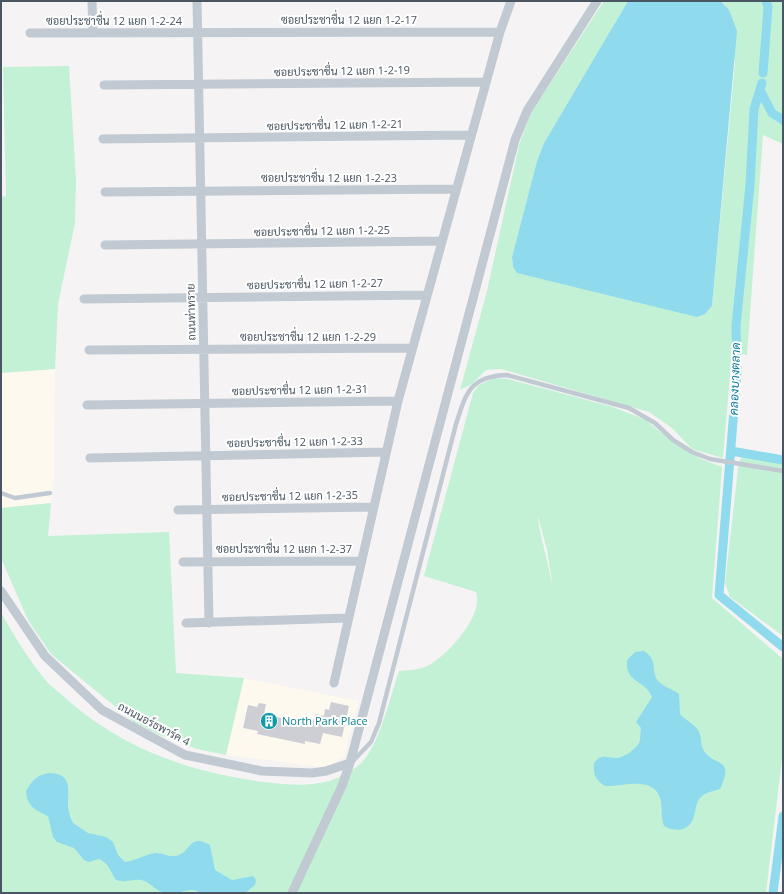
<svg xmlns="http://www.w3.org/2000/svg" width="784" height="894" font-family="'Open Sans',Sarabun,sans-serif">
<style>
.commercial{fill:#fdf9ef}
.green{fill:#c3f1d5;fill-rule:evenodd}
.water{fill:#90daee}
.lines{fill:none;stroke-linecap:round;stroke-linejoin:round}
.canal{stroke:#90daee;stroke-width:9}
.building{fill:#cdcfd5}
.lane{stroke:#c1cad2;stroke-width:4.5}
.street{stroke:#c1cad2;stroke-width:9}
.labels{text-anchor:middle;stroke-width:4;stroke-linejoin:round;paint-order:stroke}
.street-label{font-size:11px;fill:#4a5661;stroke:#fff}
.culture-label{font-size:11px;fill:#0d838f;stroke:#fff;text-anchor:start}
.water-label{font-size:12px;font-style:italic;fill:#0c7c9b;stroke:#fff}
</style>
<rect width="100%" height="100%" fill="#f5f3f3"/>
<path class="commercial" d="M55,369L54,479L51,503L1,508V373Z
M244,678L359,701L344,757L331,765L320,767L226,755Z"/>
<path class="green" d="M604,1H628L544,143L537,161L512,257L513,267L705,314L712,306L735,63L725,4L721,1H782L783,144L763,135L747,355L732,352L723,458L692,449L672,428L649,412L501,369L486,370L472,384L460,390L487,291L519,145L531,113Z
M69,66L76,180L75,223L58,304L55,369L1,373V197L6,196L3,67Z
M494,378L508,379L613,407L646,420L663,434L701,459L722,467L712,598L783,659V750L766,893H1V613C15,637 30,662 48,683C55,690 64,696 71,703C126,750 193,773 264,782C298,786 330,789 359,765C379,748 390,697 399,671C410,670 421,670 431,664C450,652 484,615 476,592L424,576L473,393L479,385ZM538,516L547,550L553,587L539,527Z
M741,457L783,464V636L730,597L725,583L738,469Z
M51,503L48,536L169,532L176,673L244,678L226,755L197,749L157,734L134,722L51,654L28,620L1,558V508Z"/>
<path class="water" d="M628,1H721L729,10L737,31L712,306L705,314L697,317L517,273L513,267L512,257L537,161L544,143Z
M644,651C659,661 650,670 658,681C663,687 673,689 679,694L680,714C685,720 694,724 698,730C702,736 700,745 704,751C715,767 735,757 720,789C714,791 705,792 700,798C695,804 696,812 693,819C688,832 674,832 664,826C661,818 662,810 661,801C655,774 623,787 605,786C595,780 593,774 594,763C601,754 605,757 616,758C623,758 635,750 639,743C641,739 640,732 641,728L636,722L652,697C645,679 625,684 627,660L635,652Z
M49,773C72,774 68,787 68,805C68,811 70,817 73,823L88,833L106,837L113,842L118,855L125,862C136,861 145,854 156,853C163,853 169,857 175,856C191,854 188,832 210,845L215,870L232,880L253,876L256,880L255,885L245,893H201C191,886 183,893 172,893C155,894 152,882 141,880C133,879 127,883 116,880C110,872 110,864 99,859L89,862L84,860L74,848L57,842L53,837L48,816C35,810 27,806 26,791C32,780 37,775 49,773Z"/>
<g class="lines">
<path class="canal" d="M763,73L768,7L766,1
M762,83L754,109L750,185L736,326L737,372L719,595L783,647
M760,90L772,113L783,120
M731,451L783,460
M773,893L783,816"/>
</g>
<path class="building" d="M331,702L349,706L342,737L323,733L320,744L305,741V744L257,734L258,731L243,728L248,705L257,707L259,703L266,704L264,714L312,725L315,714L324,716L325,709L329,710Z"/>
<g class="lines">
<path class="lane" d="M1,493L15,498L50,493
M353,761L371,742L379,723L456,424C466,393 470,376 507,375L629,408L655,423L673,440L692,452L710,459L783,471"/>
<path class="street" d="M92,1L93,33
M197,1L209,623
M30,33L500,32
M104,85L486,82
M103,139L471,135
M105,192L456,189
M105,245L442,241
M84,299L427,295
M89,350L412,348
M87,405L398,401
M90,458L386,452
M178,510L374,507
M183,562L361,561
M1,591L45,656L102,710L185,755L262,771L312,773L326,771L350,763
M186,623L348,618
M334,683L398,401L500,32L511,1
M292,893L342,786L350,763L515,140L527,111L597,1"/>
</g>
<defs>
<symbol id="building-disc" viewBox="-11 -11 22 22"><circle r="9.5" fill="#0f9aa8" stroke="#fff"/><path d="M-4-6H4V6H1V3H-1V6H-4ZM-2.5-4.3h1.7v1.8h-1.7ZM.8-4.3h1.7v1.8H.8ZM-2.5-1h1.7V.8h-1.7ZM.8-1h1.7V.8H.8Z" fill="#fff"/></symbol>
</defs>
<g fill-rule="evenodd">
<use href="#building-disc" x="259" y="711" width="20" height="20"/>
</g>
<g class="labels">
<g class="street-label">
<text x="349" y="24">ซอยประชาชื่น 12 แยก 1-2-17</text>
<text x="114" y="25">ซอยประชาชื่น 12 แยก 1-2-24</text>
<text transform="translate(342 71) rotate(-1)" y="4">ซอยประชาชื่น 12 แยก 1-2-19</text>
<text transform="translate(335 125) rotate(-1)" y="4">ซอยประชาชื่น 12 แยก 1-2-21</text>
<text x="329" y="182">ซอยประชาชื่น 12 แยก 1-2-23</text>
<text transform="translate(322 231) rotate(-1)" y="4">ซอยประชาชื่น 12 แยก 1-2-25</text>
<text transform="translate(315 284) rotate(-1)" y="4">ซอยประชาชื่น 12 แยก 1-2-27</text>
<text transform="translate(191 312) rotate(-91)" y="4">ถนนท่าทราย</text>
<text x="308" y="341">ซอยประชาชื่น 12 แยก 1-2-29</text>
<text transform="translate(300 390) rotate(-1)" y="4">ซอยประชาชื่น 12 แยก 1-2-31</text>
<text transform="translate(295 442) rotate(-1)" y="4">ซอยประชาชื่น 12 แยก 1-2-33</text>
<text transform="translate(290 496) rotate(-1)" y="4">ซอยประชาชื่น 12 แยก 1-2-35</text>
<text x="284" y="553">ซอยประชาชื่น 12 แยก 1-2-37</text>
<text transform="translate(154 724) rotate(28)" y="4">ถนนนอร์ธพาร์ค 4</text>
</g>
<g class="culture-label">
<text x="282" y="725">North Park Place</text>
</g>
<g class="water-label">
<text transform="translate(735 379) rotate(-88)" y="4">คลองบางตลาด</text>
</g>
</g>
<rect width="784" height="894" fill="none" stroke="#4a5661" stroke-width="4"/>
</svg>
